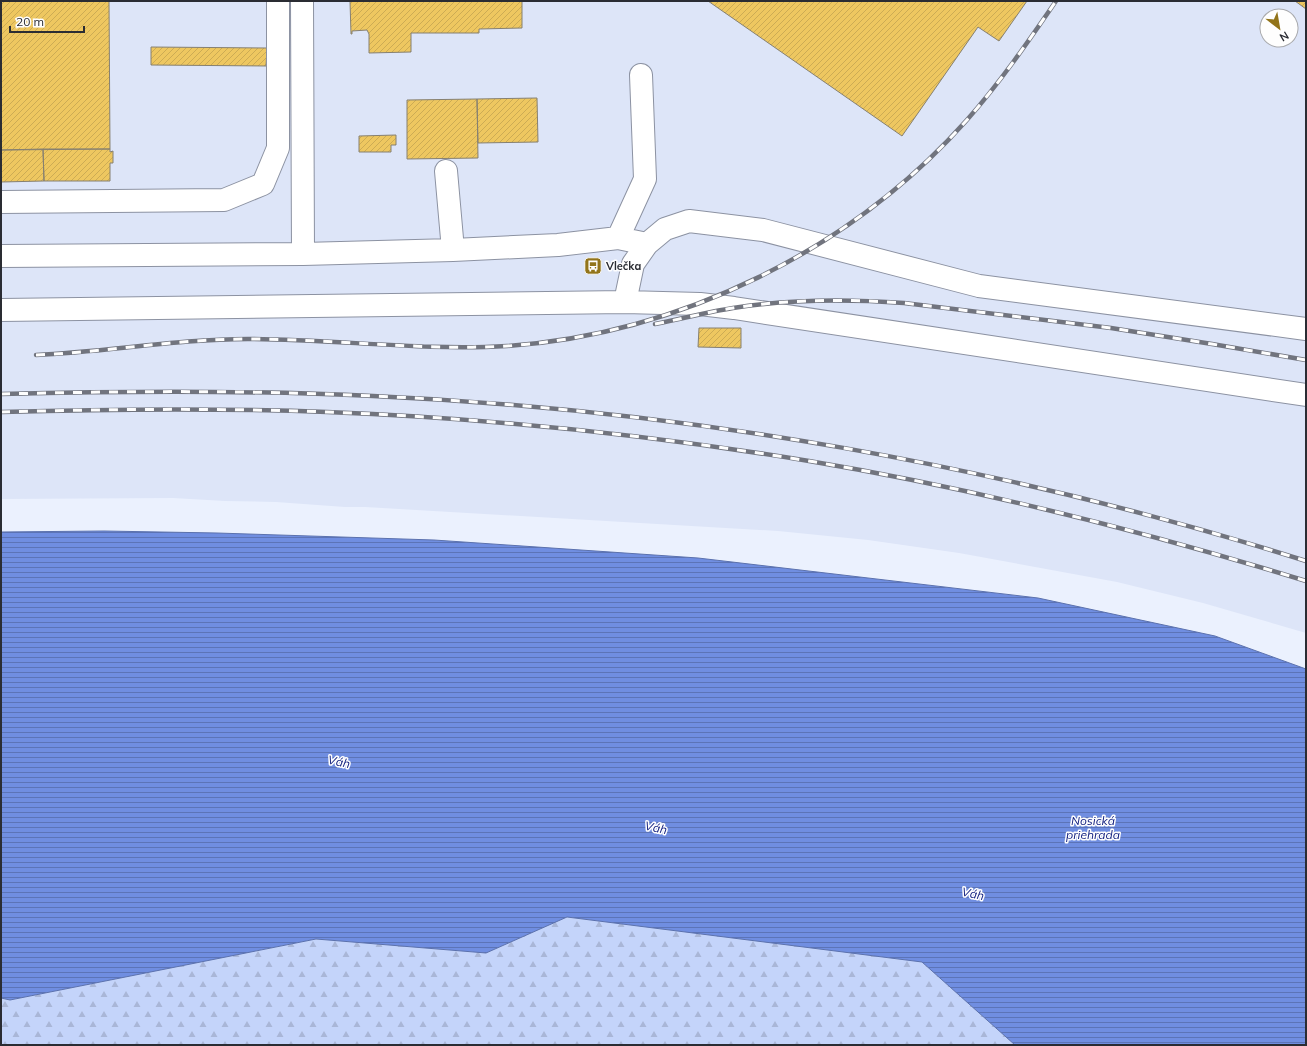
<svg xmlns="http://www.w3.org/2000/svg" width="1307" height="1046" font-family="Mulish,sans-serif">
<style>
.built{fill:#dde5f8;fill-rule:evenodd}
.forest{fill:url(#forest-firs)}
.water{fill:url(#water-rules);stroke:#5b71ad}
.building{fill:url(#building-hatch);stroke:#868071}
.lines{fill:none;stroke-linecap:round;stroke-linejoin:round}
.minor-casing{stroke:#8c92a2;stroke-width:24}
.minor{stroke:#fff;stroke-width:22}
.rail-casing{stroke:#71747e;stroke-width:4.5}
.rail{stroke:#fefefe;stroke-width:3;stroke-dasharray:9;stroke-linecap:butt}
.labels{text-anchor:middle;stroke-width:3;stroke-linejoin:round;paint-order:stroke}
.poi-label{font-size:11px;font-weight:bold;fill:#2a2c33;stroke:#fefefe;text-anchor:start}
.water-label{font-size:12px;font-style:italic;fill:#132181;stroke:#fefefe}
</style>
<defs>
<pattern id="forest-firs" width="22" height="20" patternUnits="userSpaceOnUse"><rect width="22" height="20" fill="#c4d4fa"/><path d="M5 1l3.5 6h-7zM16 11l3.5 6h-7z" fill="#a9b6d7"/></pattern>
<pattern id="water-rules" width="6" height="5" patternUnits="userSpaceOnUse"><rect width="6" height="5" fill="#708ee1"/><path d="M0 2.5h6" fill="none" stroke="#5c74b7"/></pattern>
<pattern id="building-hatch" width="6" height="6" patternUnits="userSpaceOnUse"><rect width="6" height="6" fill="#eec760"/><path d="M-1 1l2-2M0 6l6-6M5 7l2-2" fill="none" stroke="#ccab54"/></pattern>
</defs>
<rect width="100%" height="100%" fill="#ebf1fe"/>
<path class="built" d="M1,1H1306V633L1203,603L1117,582L959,553L868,540L778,531L365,507H345L276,502L225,501L173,498L1,499ZM1267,16H1291V40H1267Z"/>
<path class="forest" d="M567,917L922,962L1015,1045H1V998L11,1000L316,939L486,953Z"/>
<path class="water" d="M104,531L217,533L434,540L698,558L1038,598L1215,636L1306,669V1045H1015L922,962L567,917L486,953L316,939L10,1000L1,998V532Z"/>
<path class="building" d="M1,1H109L110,149L1,150Z
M350,1H522V28L479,29V33H411V52L369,53V34L367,30L352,31V34H351Z
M708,1H1027L999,41L978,27L902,136Z
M1295,1H1306V9Z
M151,47L267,48L266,66L151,65Z
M537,98L538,142L478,143L477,99Z
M477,99L478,158L407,159V100Z
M396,135V145H391V152H359V136Z
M43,149L44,181L1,182V150Z
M43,149H110V152L113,151V163H110V181H44Z
M699,328H741V348L698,347Z"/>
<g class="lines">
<defs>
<path id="minor" d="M302,1L303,254
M446,171L453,250
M1,202L224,200L263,184L278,148V1
M618,238L645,179L641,75
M1,256L303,254L453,250L558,245L618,238L647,244
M625,302L633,264L647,244L665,229L689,221L763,230L979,286L1306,329
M1,310L625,302L700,304L734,308L1306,395"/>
</defs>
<use href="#minor" class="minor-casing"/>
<use href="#minor" class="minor"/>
<defs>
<path id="rail" d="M655,324C682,319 707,312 733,308C789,299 847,299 904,303L1111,328L1212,344L1306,360
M36,355C107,352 177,339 248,339C335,339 421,351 507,346C680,334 851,250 966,121C999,84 1028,42 1056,1
M1,394C125,391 249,390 373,396C688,410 1005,466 1306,561
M1,412C109,409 218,408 327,412C488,418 650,435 809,461C977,489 1143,531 1306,581"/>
</defs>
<use href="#rail" class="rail-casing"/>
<use href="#rail" class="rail"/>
</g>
<defs>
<symbol id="bus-square" viewBox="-11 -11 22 22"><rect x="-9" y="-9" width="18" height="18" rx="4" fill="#92741a" stroke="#fefefe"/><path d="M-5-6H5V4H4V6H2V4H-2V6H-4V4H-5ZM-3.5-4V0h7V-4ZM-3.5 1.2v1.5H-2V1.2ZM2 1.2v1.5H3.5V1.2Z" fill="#fff"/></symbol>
</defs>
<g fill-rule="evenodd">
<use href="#bus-square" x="583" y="256" width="20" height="20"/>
</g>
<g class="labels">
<g class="poi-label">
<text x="606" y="270">Vlečka</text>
</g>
<g class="water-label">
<text transform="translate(339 762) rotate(12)" y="4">Váh</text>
<text x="1093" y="825">Nosická<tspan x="1093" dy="14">priehrada</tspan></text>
<text transform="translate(656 828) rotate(12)" y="4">Váh</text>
<text transform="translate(973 894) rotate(12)" y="4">Váh</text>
</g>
</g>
<rect width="1307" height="1046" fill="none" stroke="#2a2c33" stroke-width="4"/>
<g transform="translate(1279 28) rotate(149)"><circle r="19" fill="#fefefe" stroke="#a9aaad"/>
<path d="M0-3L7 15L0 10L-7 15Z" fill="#92741a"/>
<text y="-6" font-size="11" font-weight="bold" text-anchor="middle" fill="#2a2c33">N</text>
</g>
<path d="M10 26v6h74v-6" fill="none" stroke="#2a2c33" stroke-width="2"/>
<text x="16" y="26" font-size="12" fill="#2a2c33" stroke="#fefefe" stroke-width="3" paint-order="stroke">20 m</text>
</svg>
